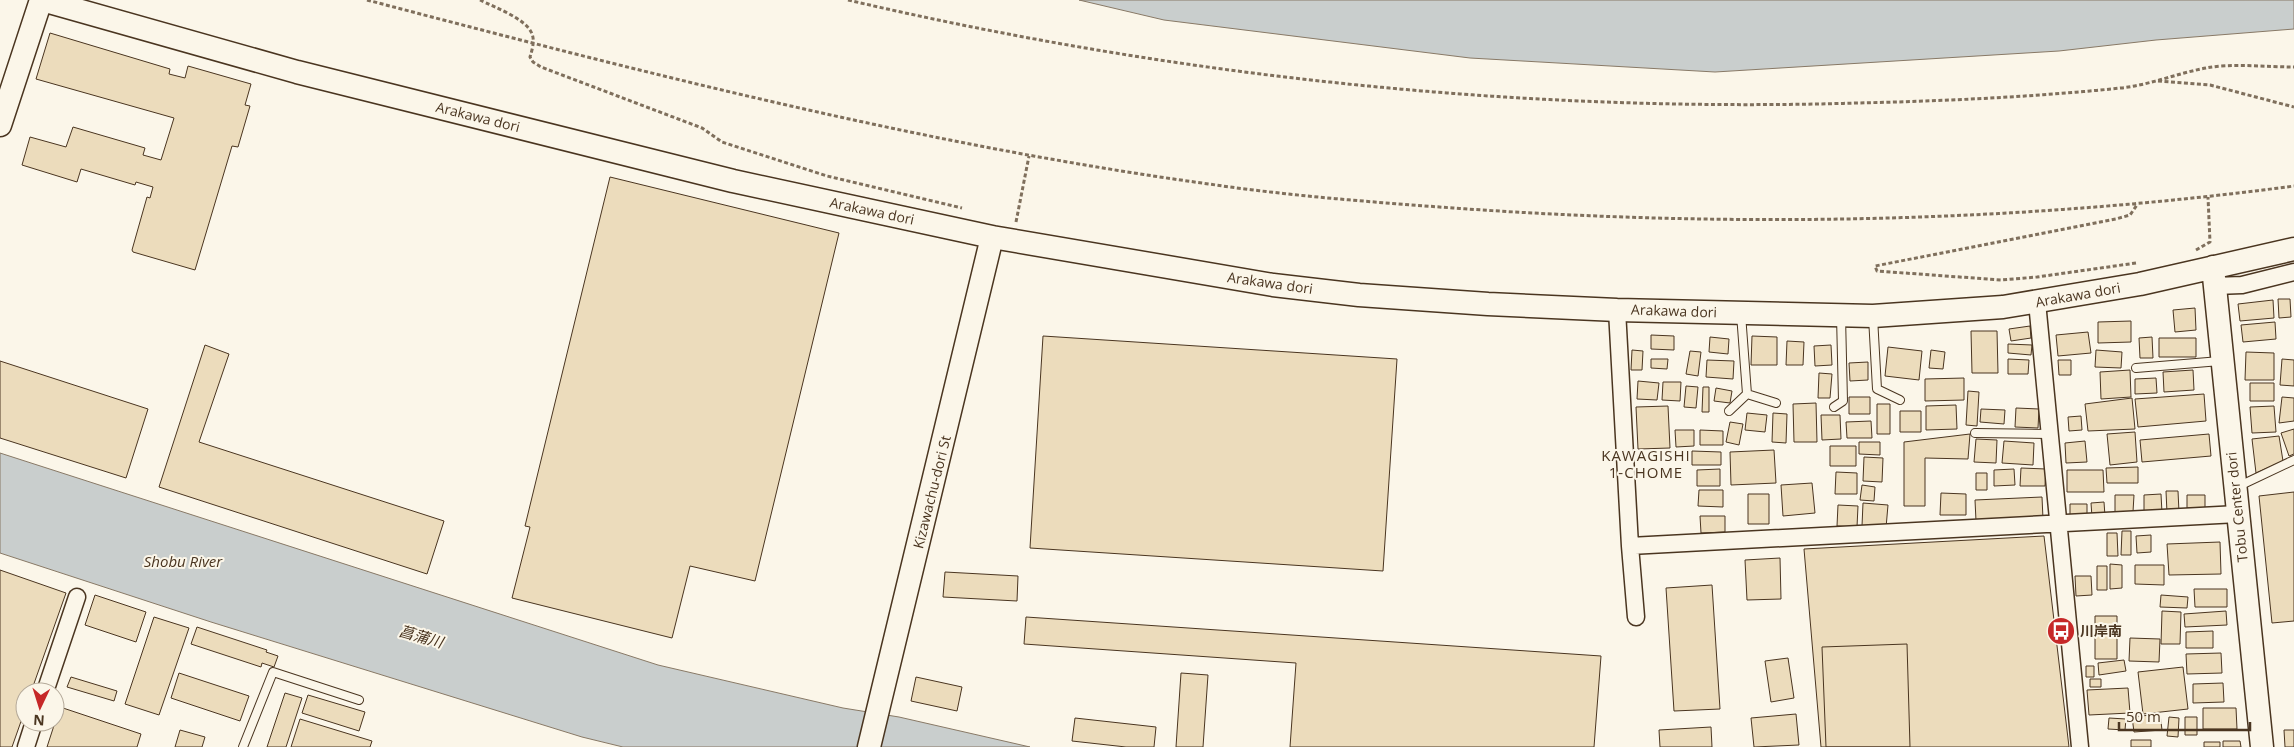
<svg xmlns="http://www.w3.org/2000/svg" width="2294" height="747" font-family="'Open Sans','Noto Sans JP',sans-serif">
<style>
.water{fill:#c9cecd;stroke:#887966}
.building{fill:#ecdcbc;stroke:#4a3520}
.lines{fill:none;stroke-linecap:round;stroke-linejoin:round}
.lane-casing{stroke:#4a3520;stroke-width:10}
.street-casing{stroke:#4a3520;stroke-width:19}
.secondary-casing{stroke:#4a3520;stroke-width:25}
.path{stroke:#7f6f5c;stroke-width:3;stroke-dasharray:4 2.5;stroke-linecap:butt}
.lane{stroke:#fbf6e9;stroke-width:8}
.street{stroke:#fbf6e9;stroke-width:16}
.secondary{stroke:#fbf6e9;stroke-width:22}
.labels{text-anchor:middle;stroke-width:4;stroke-linejoin:round;paint-order:stroke}
.street-label{font-size:14px;fill:#4a3520;stroke:#fbf6e9}
.poi-label{font-size:14px;font-weight:bold;fill:#4a3520;stroke:#fbf6e9;text-anchor:start}
.neighbourhood-label{font-size:15px;letter-spacing:1px;fill:#4a3520;stroke:#fbf6e9}
.water-label{font-size:15px;font-style:italic;fill:#4a3520;stroke:#fbf6e9}
</style>
<rect width="100%" height="100%" fill="#fbf6e9"/>
<path class="water" d="M1079,0H2294V29L2156,40L2059,51L1715,72L1470,58L1164,20Z
M0,453L658,665L843,708L899,717L1030,747H623L582,737L211,622L0,553Z"/>
<path class="building" d="M50,33L170,69L169,74L185,78L188,66L251,84L245,105L250,106L238,147L232,146L195,270L133,252L132,250L147,197L150,198L153,187L136,182L135,185L81,169L77,182L22,165L30,137L66,147L73,127L145,148L143,155L161,160L174,118L36,79Z
M610,177L839,233L755,581L690,566L672,638L512,598L530,527L525,526Z
M2278,299H2290L2291,317L2279,318Z
M2273,300L2274,318L2240,321L2238,304Z
M2195,308L2196,330L2175,332L2173,310Z
M2131,321V342L2098,343V322Z
M2275,322L2276,339L2243,342L2241,325Z
M2030,326L2031,338L2011,341L2009,329Z
M1971,331H1997L1998,373H1972Z
M2088,332L2091,353L2058,356L2056,335Z
M1651,335L1674,336V350L1651,349Z
M1043,336L1397,359L1383,571L1030,548Z
M1752,336L1777,337V365H1751Z
M1710,337L1729,339L1728,354L1709,352Z
M2152,337L2153,358H2140L2139,338Z
M2159,338H2196V357H2159Z
M1787,341L1804,342L1803,365H1786Z
M2008,344L2032,345L2031,355L2008,353Z
M205,345L229,354L199,442L444,521L427,574L159,487Z
M1831,345L1832,365L1815,366L1814,346Z
M1888,347L1922,351L1919,380L1885,376Z
M1632,350L1643,351L1642,370H1631Z
M1931,350L1945,352L1943,369L1929,368Z
M2096,350L2122,352L2121,368L2095,367Z
M1690,351L1701,352L1698,376L1686,374Z
M2246,352L2274,353V380H2245Z
M1651,359H1668L1667,369L1651,368Z
M2008,359L2029,360L2028,374H2008Z
M2282,359L2294,360V386L2280,385Z
M1707,360L1734,361L1733,379L1706,377Z
M2058,360H2071V375H2059Z
M0,361L148,409L126,478L0,438Z
M1868,362V380L1850,381L1849,363Z
M2130,370L2131,397L2101,399L2100,372Z
M2193,370L2194,390L2164,392L2163,372Z
M1819,373L1832,374L1830,398H1818Z
M1964,378V400L1925,401V379Z
M2156,378L2157,393L2135,394V379Z
M1638,381L1659,383L1657,400L1637,399Z
M1663,382H1681L1680,401L1662,400Z
M2250,383H2274V401H2250Z
M1686,386L1698,387L1696,408L1684,407Z
M1703,387H1709V412H1702Z
M1716,388L1732,391L1730,403L1714,401Z
M1968,391L1979,392L1977,426L1966,425Z
M2204,394L2206,421L2138,427L2135,399Z
M1849,397H1870V414H1849Z
M2282,397L2294,398V421L2279,423Z
M2132,398L2135,429L2088,431L2085,404Z
M1816,403L1817,442H1794L1793,404Z
M1877,404H1890V434H1877Z
M1956,405L1957,429L1926,430V406Z
M1668,406L1670,448L1638,449L1636,407Z
M2274,406L2276,432L2252,433L2250,407Z
M2016,408L2039,409L2038,428L2015,427Z
M1981,409L2005,410L2004,424L1980,422Z
M1900,411H1921V432H1900Z
M1747,413L1767,415L1765,432L1745,430Z
M1773,413L1787,414L1786,443L1772,442Z
M1821,415H1840L1841,439L1822,440Z
M2081,416L2082,430L2069,431L2068,417Z
M1871,421L1872,438H1847L1846,422Z
M1730,422L1743,424L1739,445L1726,442Z
M2294,429V454L2289,456L2281,433Z
M1675,430H1694V446L1676,447Z
M1700,430L1723,431V445H1700Z
M2135,432L2137,462L2110,465L2107,434Z
M1970,434L1968,459L1925,458V506H1904V442Z
M2209,434L2211,456L2142,462L2140,440Z
M2279,436L2283,461L2256,473L2252,439Z
M1976,439L1997,440L1996,463L1974,462Z
M2004,441L2034,443L2033,465L2002,463Z
M2085,441L2087,462L2066,463L2065,443Z
M1859,442H1880V455L1859,454Z
M1830,446H1856V466H1830Z
M1774,450L1776,483L1731,485L1730,452Z
M1692,451L1721,452V465H1692Z
M1864,457L1883,458L1882,482L1863,481Z
M2138,467V483H2107L2106,468Z
M2021,468L2046,469L2045,486H2020Z
M1720,469V486H1697V470Z
M2014,469L2015,485L1994,486V470Z
M2067,470H2103L2104,492H2067Z
M1836,472L1857,473V494H1835Z
M1976,473H1987V490H1976Z
M1812,483L1815,513L1783,516L1781,485Z
M1862,485L1875,487L1874,501L1860,500Z
M1699,490H1723V507L1698,506Z
M2166,491H2178L2179,512L2167,513Z
M2294,492V621L2272,623L2259,496Z
M1941,493L1966,494V515H1940Z
M1748,494H1769V524H1748Z
M2161,494L2162,513L2144,514V495Z
M2115,495H2134L2133,512H2115Z
M2187,495H2205V509L2187,508Z
M2042,497L2043,519L1976,521L1975,500Z
M2104,502L2105,516L2092,517L2091,503Z
M1863,503L1888,505L1886,528L1862,526Z
M2070,504H2087V518H2070Z
M1838,505L1858,506L1857,527L1837,526Z
M1700,516H1725V532L1701,533Z
M2122,531H2131V555H2121Z
M2107,533H2117L2118,556H2107Z
M2151,535V552L2137,553L2136,536Z
M2044,536L2069,747H1821L1804,549Z
M2220,542L2221,574L2169,575L2167,544Z
M1780,558L1781,599L1747,600L1745,560Z
M2110,564L2122,565V588L2110,589Z
M2135,565H2164V585L2135,584Z
M2097,566H2107V590H2097Z
M0,570L66,593L31,692H25V710L12,747H0Z
M945,572L1018,576L1017,601L943,597Z
M2075,576H2091L2092,595L2076,596Z
M1712,585L1720,709L1674,711L1666,588Z
M2194,589H2227V607H2195Z
M95,595L146,612L136,642L85,625Z
M2161,595L2188,597L2187,608L2160,607Z
M2162,611L2181,612L2180,644H2161Z
M2226,611L2227,625L2185,627L2184,614Z
M2095,616H2117V659H2095Z
M154,617L189,628L159,715L125,704Z
M1026,617L1601,656L1594,747H1290L1296,663L1024,644Z
M197,627L267,650L266,652L278,656L274,667L262,663L261,667L191,644Z
M2213,631V648H2186V632Z
M2130,638L2160,639L2159,662L2129,661Z
M1907,644L1910,747H1826L1822,647Z
M2221,653L2222,673L2187,674L2186,654Z
M1788,658L1794,698L1771,702L1765,661Z
M2124,660L2126,671L2099,675L2098,663Z
M2086,666H2094V677H2086Z
M2183,667L2188,709L2143,714L2138,672Z
M179,673L249,696L240,721L171,698Z
M1181,673L1208,675L1203,747H1176Z
M71,677L117,691L114,701L67,687Z
M916,677L962,687L957,711L911,701Z
M2090,679H2101V687H2090Z
M2223,683L2224,702L2193,703V684Z
M2128,688L2130,713L2089,715L2087,690Z
M285,693L302,698L286,747H267Z
M308,695L365,712L359,731L302,713Z
M60,707L141,734L137,747H47Z
M2203,708H2236L2237,729H2203Z
M1796,714L1799,745L1754,747L1751,718Z
M2160,714L2162,730L2134,732L2132,717Z
M2169,717L2179,718L2178,737L2167,736Z
M2185,717H2197V735H2185Z
M1075,718L1156,727L1154,747H1126L1072,741Z
M2109,718L2126,719L2125,730L2108,729Z
M300,719L372,741L370,747H291Z
M1711,727L1712,747H1660L1659,730Z
M180,730L205,737L202,747H175Z
M2284,730H2294V747H2285Z
M2131,740H2151V747H2131Z
M2223,741H2240L2241,747H2223Z
M2204,742H2220V747H2204Z"/>
<g class="lines">
<defs>
<path id="lane" d="M1741,314L1747,394L1776,403
M1873,317L1877,389L1900,400
M2136,368L2220,361
M1834,407L1843,401L1841,316
M1729,411L1747,394
M1975,433L2049,434
M2237,487L2294,460
M243,747L273,672L359,700"/>
<path id="street" d="M2215,286L2242,285L2294,272
M2037,302L2080,747
M1617,310L1630,546L1636,617
M1630,546L2238,514
M45,692L77,597
M26,747L34,722"/>
<path id="secondary" d="M42,0L297,72L733,181L992,237L1273,285L1359,295L1488,304L1617,310L1873,316L2003,307L2140,284L2294,249
M0,125L41,0
M2213,267L2262,747
M869,747L992,237"/>
</defs>
<use href="#lane" class="lane-casing"/>
<use href="#street" class="street-casing"/>
<use href="#secondary" class="secondary-casing"/>
<path class="path" d="M367,0C645,73 924,145 1209,184C1290,196 1372,202 1453,208C1734,228 2015,223 2294,186
M480,0C494,7 527,19 532,34C535,41 532,50 530,57L533,62L541,67L702,128L722,142L827,176L962,208
M848,0C1177,77 1519,113 1858,103C1945,101 2033,97 2121,88C2150,85 2178,73 2206,68C2232,63 2267,67 2294,67
M2158,81L2210,85L2294,107
M1016,222L1029,156
M2196,250L2210,242L2208,197
M2136,263L2037,277L2001,280L1877,271L1875,266L2116,219L2130,215L2137,205"/>
<use href="#lane" class="lane"/>
<use href="#street" class="street"/>
<use href="#secondary" class="secondary"/>
</g>
<defs>
<symbol id="bus-disc" viewBox="-11 -11 22 22"><circle r="9.5" fill="#c62828" stroke="#fbf6e9"/><path d="M-5-6H5V4H4V6H2V4H-2V6H-4V4H-5ZM-3.5-4V0h7V-4ZM-3.5 1.2v1.5H-2V1.2ZM2 1.2v1.5H3.5V1.2Z" fill="#fff"/></symbol>
</defs>
<g fill-rule="evenodd">
<use href="#bus-disc" x="2045" y="615" width="32" height="32"/>
</g>
<g class="labels">
<g class="street-label">
<text transform="translate(478 117) rotate(14)" y="5">Arakawa dori</text>
<text transform="translate(872 211) rotate(12)" y="5">Arakawa dori</text>
<text transform="translate(1270 283) rotate(8)" y="5">Arakawa dori</text>
<text transform="translate(2078 295) rotate(-10)" y="5">Arakawa dori</text>
<text transform="translate(1674 311) rotate(2)" y="5">Arakawa dori</text>
<text transform="translate(932 492) rotate(-76)" y="5">Kizawachu-dori St</text>
<text transform="translate(2237 507) rotate(-96)" y="5">Tobu Center dori</text>
</g>
<g class="poi-label">
<text x="2080" y="636">川岸南</text>
</g>
<g class="neighbourhood-label">
<text x="1646" y="461">KAWAGISHI<tspan x="1646" dy="17">1-CHOME</tspan></text>
</g>
<g class="water-label">
<text x="183" y="567">Shobu River</text>
<text transform="translate(421 637) rotate(16)" y="5">菖蒲川</text>
</g>
</g>
<g transform="translate(40 707) rotate(184)"><circle r="24" fill="#fbf6e9" stroke="#b4a999"/>
<path d="M0-4L9 19L0 12L-9 19Z" fill="#c62828"/>
<text y="-8" font-size="14" font-weight="bold" text-anchor="middle" fill="#4a3520">N</text>
</g>
<path d="M2119 722v8h131v-8" fill="none" stroke="#4a3520" stroke-width="2.5"/>
<text x="2126" y="722" font-size="15" fill="#4a3520" stroke="#fbf6e9" stroke-width="4" paint-order="stroke">50 m</text>
</svg>
